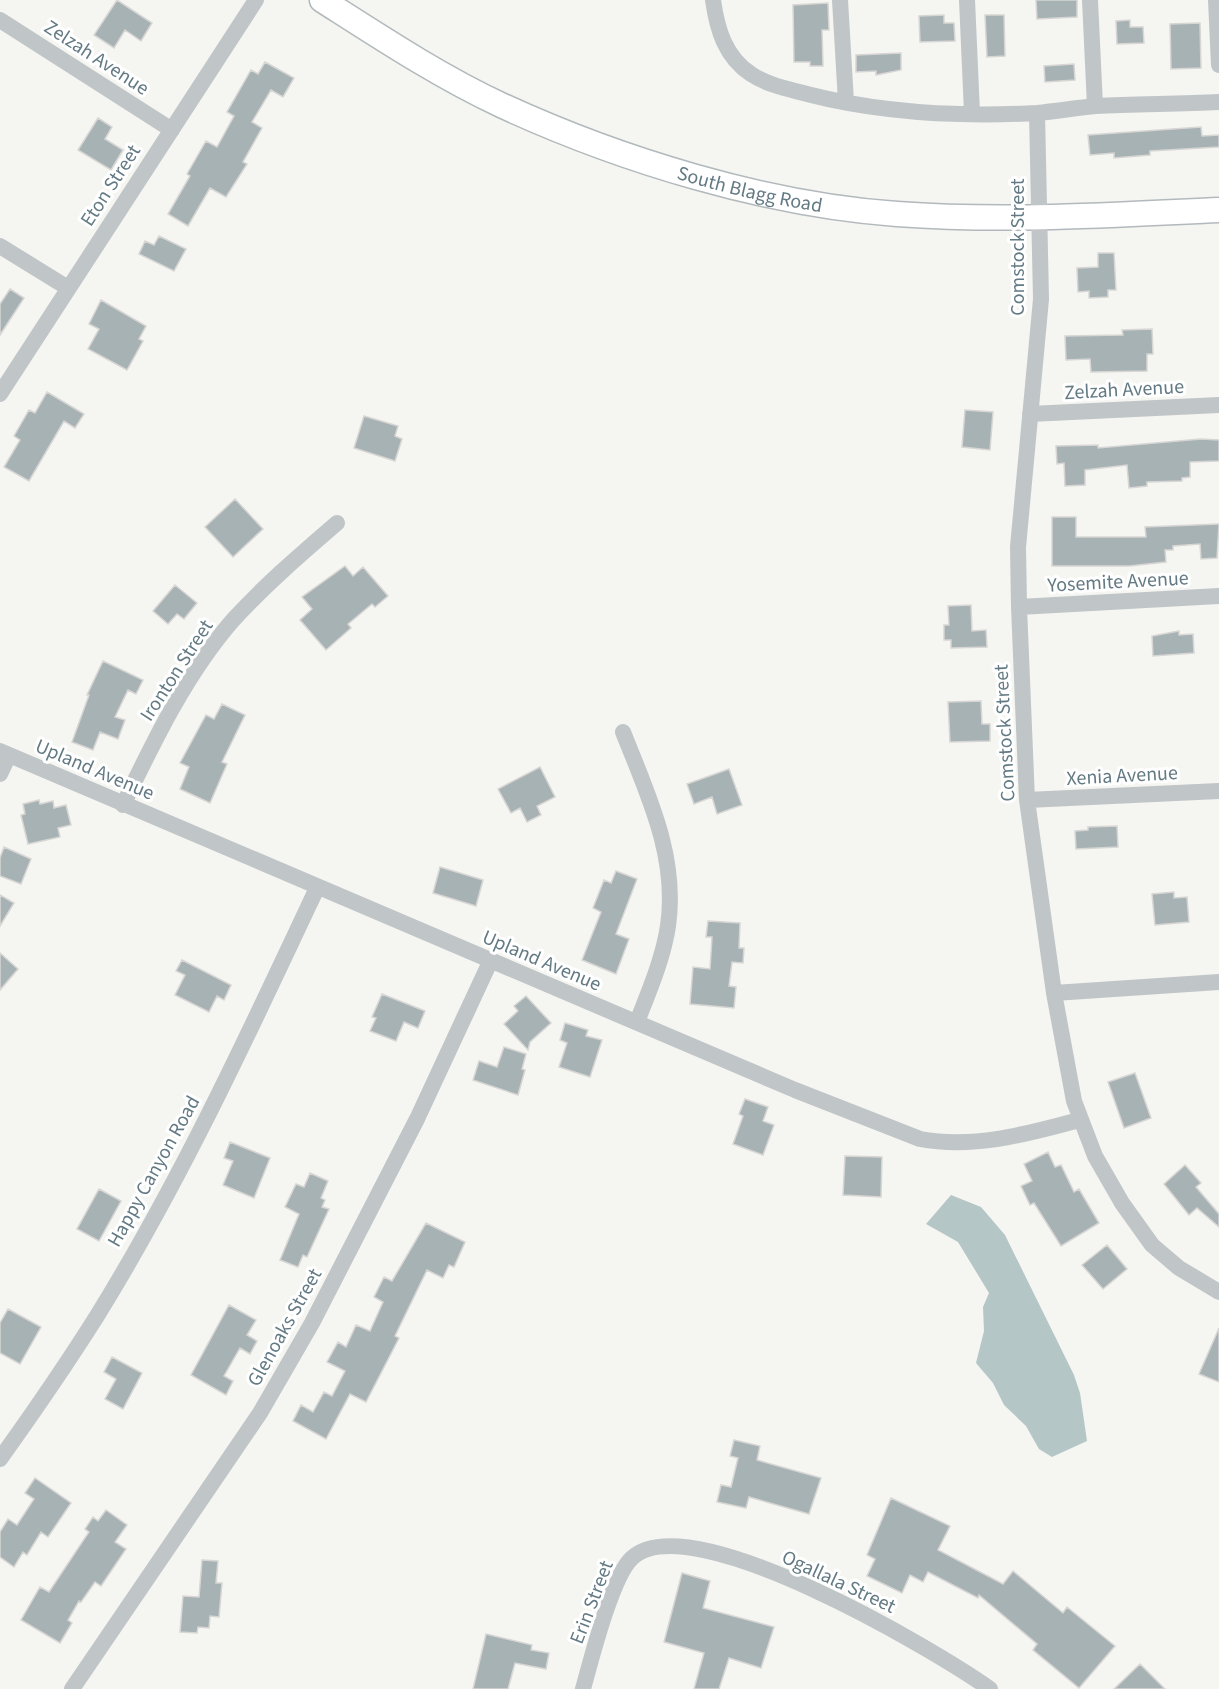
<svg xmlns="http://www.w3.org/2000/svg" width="1219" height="1689" font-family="'Source Sans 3',sans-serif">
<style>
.water{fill:#b5c6c7}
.building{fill:#a7b2b5;stroke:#d7d6d4;stroke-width:1.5}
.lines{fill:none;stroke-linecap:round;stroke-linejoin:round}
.secondary-casing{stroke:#b2b9bc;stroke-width:27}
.street{stroke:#c0c5c8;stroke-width:16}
.secondary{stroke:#fff;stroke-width:24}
.labels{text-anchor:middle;stroke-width:6;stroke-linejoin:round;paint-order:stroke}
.street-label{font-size:20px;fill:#637a84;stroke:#fff}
</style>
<rect width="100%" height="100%" fill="#f5f5f1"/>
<path class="water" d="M951,1195L981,1207L1005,1235L1074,1375L1080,1393L1087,1441L1052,1457L1039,1449L1026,1426L1004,1405L993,1383L976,1363L984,1331L983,1307L989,1293L958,1242L926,1224Z"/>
<path class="building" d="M117,0L152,23L141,41L125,30L114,48L94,35Z
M1036,0H1077V17L1037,19Z
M828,3L829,30H822L823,66H810V62H794L793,5Z
M944,15V23H954L955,41L920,42L919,16Z
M985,15H1004L1005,56L987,57Z
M1130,20V27H1143L1144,43L1117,44L1116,21Z
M1200,23L1201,68L1171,69L1170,24Z
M901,53V70L876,75V71L856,72V55Z
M265,62L294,78L283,97L271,90L252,122L262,128L243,162L247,164L226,197L210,188L188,226L168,214L190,176L187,174L206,141L217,147L234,116L227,112L251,70L258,74Z
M1074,64L1075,80L1045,82L1044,66Z
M98,118L112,127L105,139L123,150L111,170L78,150Z
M1201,127L1202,136L1219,135V147L1150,151V155L1114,158V153L1090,155L1088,135Z
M159,236L186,249L174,271L139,254L145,241L154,245Z
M1098,253H1114L1116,290H1108V297L1089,298V291L1078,292L1077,268L1098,267Z
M10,289L24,298L0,335V304Z
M101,300L146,326L139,339L143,341L127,370L88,349L99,329L89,324Z
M1152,329L1153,354H1147V371L1091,372L1090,359L1066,360L1065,336L1123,335L1122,330Z
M47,392L84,414L75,428L64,421L29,481L4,467L20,440L14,436L29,410L35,413Z
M965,410L993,412L990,450L962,447Z
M364,416L398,426L395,436L402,439L395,461L354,448Z
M1201,439L1219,440V461L1190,462V477L1182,478V481L1147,482V486L1129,488L1127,465L1085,470V485L1065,486L1064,463L1057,464L1056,446L1098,445V448Z
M235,499L263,529L233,557L205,527Z
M1052,517H1076V537H1146L1145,527L1219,524L1217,558L1201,559L1200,544L1173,546V550H1165L1166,562L1129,566H1052Z
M345,566L353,576L363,567L388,596L375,607L372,604L348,624L351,628L326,650L300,620L312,609L302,597Z
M175,585L197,603L184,619L177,614L168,624L153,611Z
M971,605L972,631L986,630L987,647L951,648V640H944V625H949L948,606Z
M1179,631V635L1193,634L1194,653L1153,656L1152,636Z
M103,661L143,680L136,694L128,690L115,717L125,720L118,739L100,732L93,750L72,742L89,695H87Z
M981,701L982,724H990V741L950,742L948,702Z
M222,704L245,715L222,762L227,764L210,803L180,789L189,767L180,763L206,715L214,719Z
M540,767L555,797L537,806L541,815L527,822L520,808L511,813L498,789Z
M729,769L742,805L717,814L712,797L694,804L687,784Z
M39,800L40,804L53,801L54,808L66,805L71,825L58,828L60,837L28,844L21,815L25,814L23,804Z
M1117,826L1118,847L1076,849L1075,831L1088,830V827Z
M4,847L31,859L21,884L0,876V858Z
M440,867L483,880L476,906L433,893Z
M616,871L637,879L616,934L629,939L616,974L582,960L601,912L593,908L604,880L611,883Z
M1174,892V898L1187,897L1189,922L1155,925L1152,894Z
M0,895L14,903L0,926Z
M708,921L740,923L739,948H744L743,963L732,962L729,986L736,987L734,1008L690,1004L693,967L710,969L712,937H706Z
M0,953L18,969L0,990Z
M182,960L231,985L224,1000L217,996L209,1012L175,995L185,975L176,971Z
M382,994L425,1011L418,1028L404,1022L396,1041L370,1031L376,1018L372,1017Z
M526,996L551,1023L530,1042L528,1050L504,1024L518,1011L514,1006Z
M565,1023L588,1030L586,1036L602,1040L590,1077L559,1067L567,1043L560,1040Z
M504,1047L526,1054L522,1069L525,1070L518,1095L473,1080L479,1061L497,1067Z
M1135,1073L1151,1118L1124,1128L1108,1082Z
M745,1099L768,1107L763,1121L774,1125L763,1155L733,1144L743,1116L739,1114Z
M230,1142L270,1158L254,1198L223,1185L233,1161L224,1158Z
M1048,1152L1055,1167L1061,1165L1074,1192L1079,1189L1099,1223L1061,1246L1034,1203L1030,1205L1021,1186L1032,1181L1024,1164Z
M845,1156L882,1157L881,1197L843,1195Z
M1185,1165L1201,1183L1196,1187L1219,1214V1227L1197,1208L1189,1215L1164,1184Z
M310,1173L328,1181L321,1198L325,1200L322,1207L329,1209L307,1257L303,1255L298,1267L280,1260L299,1214L285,1207L296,1184L304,1187Z
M99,1189L121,1201L99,1241L77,1229Z
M426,1223L465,1242L454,1267L449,1265L443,1278L427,1270L395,1336L399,1338L366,1402L350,1394L326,1439L293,1421L301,1405L313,1412L324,1392L332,1396L345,1371L327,1362L338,1342L346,1347L356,1325L370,1331L383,1302L374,1297L384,1277L392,1281Z
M1107,1245L1127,1269L1103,1289L1082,1265Z
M229,1305L256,1320L247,1335L257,1341L250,1354L240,1348L224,1376L233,1381L226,1395L191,1375Z
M8,1309L41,1327L20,1364L0,1353V1323Z
M1219,1328V1382L1199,1374Z
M112,1357L142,1373L123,1409L105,1399L116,1379L104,1372Z
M734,1440L760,1446L757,1460L821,1478L809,1514L749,1497L746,1508L717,1502L721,1485L731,1487L738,1458L730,1456Z
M35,1478L71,1503L48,1537L41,1532L27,1555L23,1552L14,1567L0,1557V1532L8,1519L17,1525L34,1499L25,1493Z
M891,1498L950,1526L938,1550L1003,1584L1013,1571L1063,1613L1067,1607L1115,1646L1079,1688L1033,1650L1037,1644L979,1595L978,1598L928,1572L923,1582L910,1575L902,1593L867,1576L875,1559L867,1555Z
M106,1510L127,1525L115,1542L126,1549L101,1586L95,1582L81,1602L79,1601L68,1620L72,1623L60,1643L21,1620L40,1587L49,1592L89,1532L85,1529L93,1517L98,1521Z
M202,1560L218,1561L216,1583H222L219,1617L210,1616L209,1628L198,1627L197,1633L180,1632L183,1596L199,1597Z
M682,1573L710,1581L703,1608L774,1627L761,1668L729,1658L719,1689H694L704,1653L664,1642Z
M486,1634L532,1645L531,1650L549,1653L546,1669L515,1663L508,1689H473Z
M1140,1664L1165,1689H1114Z"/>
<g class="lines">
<defs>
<g id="secondary">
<path id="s1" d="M322,0C380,37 439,76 501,105C620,160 767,205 897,214C1005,222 1112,215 1219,210"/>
</g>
</defs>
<use href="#secondary" class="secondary-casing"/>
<path class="street" d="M713,0C717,29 725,57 751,74C767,85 788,89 807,94C881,113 961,117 1037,113C1057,111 1076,108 1096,106C1137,104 1178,104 1219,102
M840,0L846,102
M967,0L972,113
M1090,0L1095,106
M1216,0L1219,65
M0,20L172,130
M1037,113L1041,299L1018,547L1019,607L1027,800L1054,993L1074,1101L1095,1156L1122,1203L1152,1245L1179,1268L1219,1292
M0,246L68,288
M0,394L256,0
M1030,414L1219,405
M1019,607L1219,596
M623,732C648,795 678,857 668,926C663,959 649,991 637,1022
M0,751L795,1090L920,1139C974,1149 1027,1134 1079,1120
M0,774L9,755
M1027,800L1219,791
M123,805C154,741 186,674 233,620C265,585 301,554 337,523
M1054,993L1219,982
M0,1459C33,1413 66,1365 97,1316C181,1180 249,1033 317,888
M72,1689L260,1413L312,1323L417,1119L490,962
M583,1689C591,1660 612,1576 632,1558C689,1504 935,1650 990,1689"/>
<use href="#secondary" class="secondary"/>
</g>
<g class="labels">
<g class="street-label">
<text transform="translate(97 57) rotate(33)" y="7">Zelzah Avenue</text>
<text transform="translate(110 185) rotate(-57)" y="7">Eton Street</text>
<text dy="7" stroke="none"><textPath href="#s1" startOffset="471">South Blagg Road</textPath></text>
<text transform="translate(1017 247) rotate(-90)" y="7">Comstock Street</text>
<text transform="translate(1124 389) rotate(-3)" y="7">Zelzah Avenue</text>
<text transform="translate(1118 581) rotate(-3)" y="7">Yosemite Avenue</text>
<text transform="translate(176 670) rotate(-57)" y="7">Ironton Street</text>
<text transform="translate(1004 733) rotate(-93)" y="7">Comstock Street</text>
<text transform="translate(95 769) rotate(23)" y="7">Upland Avenue</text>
<text transform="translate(1122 775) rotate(-3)" y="7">Xenia Avenue</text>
<text transform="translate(542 960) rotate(23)" y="7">Upland Avenue</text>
<text transform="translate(153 1171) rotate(-61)" y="7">Happy Canyon Road</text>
<text transform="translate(284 1327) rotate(-61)" y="7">Glenoaks Street</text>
<text transform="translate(839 1581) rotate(25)" y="7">Ogallala Street</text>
<text transform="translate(591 1602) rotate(-69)" y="7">Erin Street</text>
</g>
</g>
</svg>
